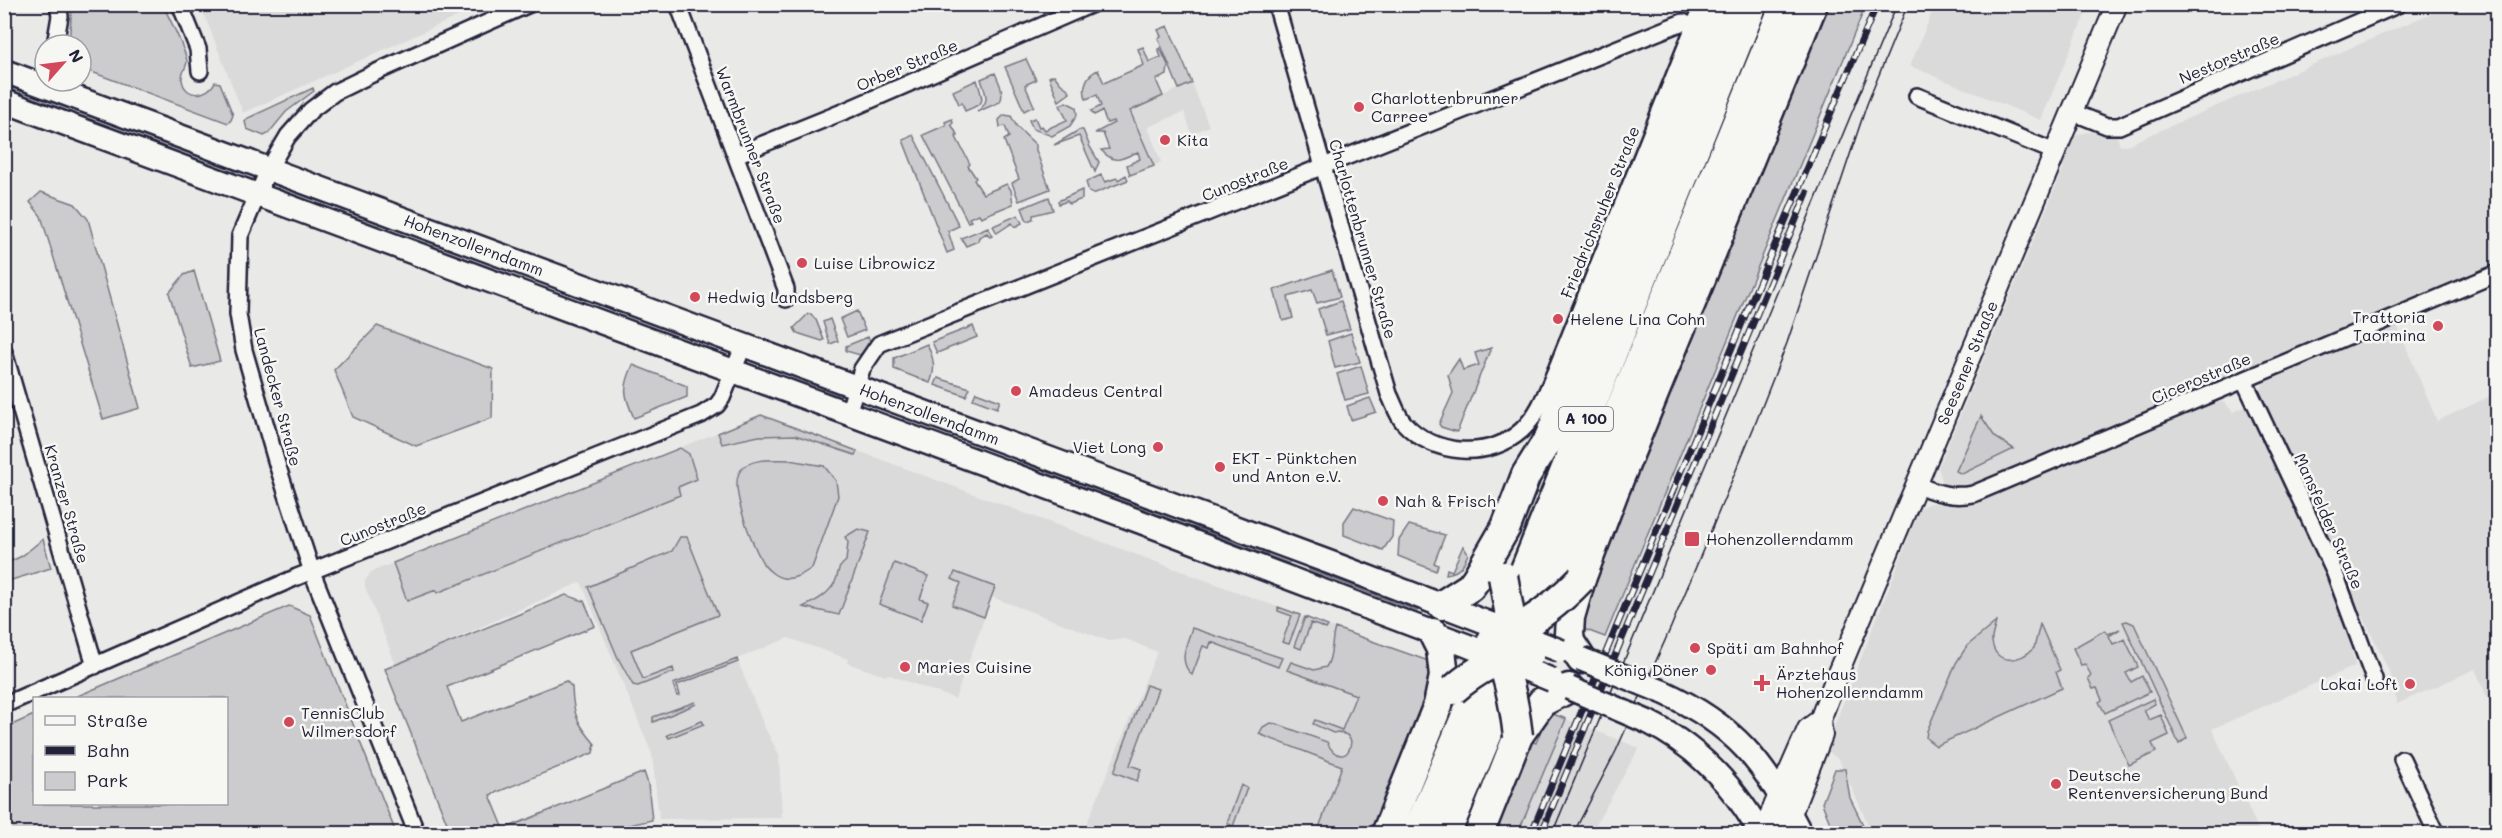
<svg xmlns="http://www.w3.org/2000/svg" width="2502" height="838" font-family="Mali,sans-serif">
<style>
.built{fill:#dadada}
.green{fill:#ccccce;stroke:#777784;stroke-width:1.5}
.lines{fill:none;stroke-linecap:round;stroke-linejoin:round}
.minor-casing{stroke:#22223b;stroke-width:20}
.tertiary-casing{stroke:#22223b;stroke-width:24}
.secondary-casing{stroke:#22223b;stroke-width:27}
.motorway-casing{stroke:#22223b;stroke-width:33}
.minor{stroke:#f6f6f2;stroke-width:15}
.tertiary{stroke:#f6f6f2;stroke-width:20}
.secondary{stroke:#f6f6f2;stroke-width:22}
.motorway{stroke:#f6f6f2;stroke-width:28}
.tram{stroke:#22223b;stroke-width:1.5}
.rail-casing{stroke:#22223b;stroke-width:7}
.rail{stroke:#f6f6f2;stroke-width:4.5;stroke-dasharray:14;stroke-linecap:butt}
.secondary-bridge-casing{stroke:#22223b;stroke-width:27;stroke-linecap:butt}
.motorway-bridge-casing{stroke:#22223b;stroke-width:33;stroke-linecap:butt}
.secondary-bridge{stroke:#f6f6f2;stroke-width:22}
.motorway-bridge{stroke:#f6f6f2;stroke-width:28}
.poi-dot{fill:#d1495b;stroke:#f6f6f2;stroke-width:2}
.labels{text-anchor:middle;stroke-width:5;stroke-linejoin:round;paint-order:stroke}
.shield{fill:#f6f6f2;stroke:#626272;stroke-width:1.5}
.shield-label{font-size:15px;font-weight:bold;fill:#22223b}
.street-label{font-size:16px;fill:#22223b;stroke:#f6f6f2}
.poi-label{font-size:16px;fill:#22223b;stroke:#f6f6f2;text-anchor:start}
</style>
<rect width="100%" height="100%" fill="#e9e9e7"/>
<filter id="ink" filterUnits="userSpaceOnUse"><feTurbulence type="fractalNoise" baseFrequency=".0167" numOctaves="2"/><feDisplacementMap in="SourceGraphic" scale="12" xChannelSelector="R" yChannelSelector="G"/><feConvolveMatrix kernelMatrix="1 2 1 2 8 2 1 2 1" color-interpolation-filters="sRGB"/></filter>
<g filter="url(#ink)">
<path class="built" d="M200,4H483V5L243,113Z
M1935,5H2089L2041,120L1910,66Z
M2450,5H2497V264L1968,486L1955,488L1944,485L1938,468L2064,167L2060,165L2071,139L2079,134L2089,132L2117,136L2120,146L2129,144Z
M1192,83L1209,126L1192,134L1184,112L1148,127L1161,162L1154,166L1130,111Z
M2397,325L2437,421L2497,393V719L2475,669L2397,704L2389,671L2258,395L2264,381Z
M2216,402H2224L2233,412L2247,406L2320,554L2349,639L2355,666L2212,729L2260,833H1872L1839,760L1825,749L1909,537L1906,534L1916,511L1929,503L1970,505Z
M761,415L1396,651L1328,833H1083L1157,652L1126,639L1109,641L992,597L955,699L887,674L886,676L847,663L848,659L788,638L737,659L765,728L779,755L782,818L659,819L652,754L581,582L396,665L365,587V581L371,572Z
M1566,719L1639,748L1591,833L1519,834Z"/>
<path class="green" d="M72,5H163C169,18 185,48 187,61C187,67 181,73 182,79C184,99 208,97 215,82L220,83L233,115L231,120L228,123L81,68V45H69Z
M1826,5H1866L1605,637L1581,628L1591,583Z
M1168,26L1192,83L1179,89L1158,38L1161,36L1158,30Z
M1143,47L1149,62L1161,57L1158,49L1160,48L1168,65L1167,75L1156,80L1163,96L1130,111L1154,166L1130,175L1127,165L1140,159L1138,152C1121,158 1116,166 1101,150L1109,149L1103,133H1095L1114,123L1113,121L1107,123L1102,111L1094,115L1091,111L1101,106L1097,95L1086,99C1082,87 1086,75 1098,70L1104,83L1144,65L1138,49Z
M1026,59L1036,80L1025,85L1034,106L1024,111L1005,67Z
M995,73C999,83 1005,92 1000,102L977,112C991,100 986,96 981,79Z
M1054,75L1060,83L1069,90L1070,93L1059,101L1049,77Z
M977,80C984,104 986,102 965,111L962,103L959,104L953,91Z
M4,81L237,167L232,177L5,93Z
M313,88L314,91L286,112L268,134L264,136L247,129L245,122L248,118Z
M1066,102L1076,107L1077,115L1070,126L1052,136L1033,129L1029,120L1035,118L1039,127L1042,126L1045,130L1067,120L1060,105Z
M1004,115L1011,116L1017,127L1036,145V150L1050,189L1019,201L1012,183L1019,179L1004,140L1009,137L1005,126L1000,127L999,120Z
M952,119L953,123L951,124L958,136L956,137L970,164L968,166L976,178L974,180L983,194L1007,184L1011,190L1013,204L981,217L979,214L969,218L971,221L968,222L923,135L946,125L945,122Z
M1079,130H1083L1090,147L1099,162L1095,172L1079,136L1054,145Z
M913,135L959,226L948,231L954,250L947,253L903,140Z
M1101,175L1105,182L1117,178L1118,180L1126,175L1128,180L1093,194L1089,192L1086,182Z
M279,185L710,341L706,352L277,192Z
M1082,190V199L1069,204L1067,201L1059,204L1058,201Z
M41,192L75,204L88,219L140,408L103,419L41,216L30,202Z
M1049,197L1053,210L1033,215V219L1027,221L1022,208Z
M1018,215L1022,223L1015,227L1012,223L997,233L993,226Z
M988,227L992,236L990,237L987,233L979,237L978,241L966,246L961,238Z
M1332,270L1340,297L1317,303L1312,290L1288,297L1293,318L1283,321L1274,290Z
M194,271L220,361L192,368L169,293L184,275Z
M1341,301L1350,329L1326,335L1318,309Z
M857,311L865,330L847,337L840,319Z
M808,314H811L816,320L824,340L822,341L797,333L794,328Z
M830,319L838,341L830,344L823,322Z
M377,326L493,369L492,418L416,446L353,417L334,370Z
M973,326L977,337L937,353L932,342Z
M1351,333L1360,362L1335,368L1328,341Z
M868,337L871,342L860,355L846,351V346Z
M927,344C934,359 936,368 930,383L894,369V358Z
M1491,348L1457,432L1441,427L1439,424L1453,393L1448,375L1459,359L1463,370L1479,365L1475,353Z
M633,365L687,386V397L634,418C624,395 622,389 633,365Z
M1361,366L1369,394L1345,400L1337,374Z
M765,369L840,396L838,400L764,373Z
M938,378L970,388L966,396L935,385Z
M976,392L1000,401L997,408L973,399Z
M1370,398L1376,412L1351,420L1347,406Z
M905,413L1292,559L1291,561L1288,563L1199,529L1157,518L902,424Z
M761,415L857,451L855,455L795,435L759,436L722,444L718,433Z
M1981,416L1995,437L2014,449L1962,474L1956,471Z
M680,448L689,454L697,479L678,487L680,495L437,593L436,590L407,601L393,563Z
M789,460L824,466L836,481L838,496L812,568C803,574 794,580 783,578C776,577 768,570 764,565C754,549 727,485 741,470C751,457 775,460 789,460Z
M1354,507L1393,521L1392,537L1383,550L1344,535V522Z
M1409,525L1445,535L1434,563L1438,565L1436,571L1398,556L1399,540Z
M858,529L870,532L839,615L803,607C816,601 828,595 835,582C840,572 835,570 846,561L848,542L845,537Z
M680,537H687L718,615L631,650L643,679L673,668L674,672L638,686L633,685L618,658L588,587L672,551Z
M43,539L51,568L5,582V564L22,556Z
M1463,546L1468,554C1463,566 1460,572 1446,574L1447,569L1452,571Z
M894,563L928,576L920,599L928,602L921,620L879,604Z
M1309,566L1420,604L1417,611L1309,570Z
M955,572L995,587L984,617L952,605L961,583L952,579Z
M566,595L584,601L595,626L447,687L461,722L566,681L572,687C573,715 577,723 595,744L593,753L490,795L504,829L644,772L648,784L652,820L625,826L606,833H451L385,669Z
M289,606L310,615L396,833H5V728L34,715V804H226V698H73Z
M1278,607L1300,615L1289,644L1282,642L1292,616L1278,611Z
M1305,617L1328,626L1326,629L1311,623L1301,649L1294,646Z
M2127,621L2134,624L2187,738L2179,744L2174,733L2123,622Z
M1996,622C1995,628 1991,636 1992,642C1996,667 2021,661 2034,648L2040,624L2060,670L2056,672L2062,688L1936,746L1926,738L1927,731L1956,663L1967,646Z
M1192,628L1282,658L1278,667L1211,642L1209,648L1203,646L1192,675C1177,661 1187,644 1192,628Z
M1335,628L1437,664L1426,715L1377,833H1317L1342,766L1259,734L1263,727L1270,723L1277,724L1327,742C1334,758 1349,761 1351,741L1347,735L1338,732L1333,733L1313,724L1315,720L1342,730L1356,695L1287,670L1291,662L1314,670L1326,667C1333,658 1331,640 1335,628Z
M2120,629L2109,636L2113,644L2125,639L2138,667L2126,673L2131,682L2142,676L2150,692L2105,713L2099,702L2102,700L2097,688L2093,689L2088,678L2091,675L2085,664L2081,665L2073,648L2105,630L2108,634Z
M737,659L738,662L677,685L680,695L677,696L673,684Z
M1146,685L1158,689L1130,765L1141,769L1137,781L1114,772Z
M2153,699L2155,704L2144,710L2149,720L2161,715L2169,735L2152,743L2156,752L2129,765L2108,720Z
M695,702L696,704L653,722V717Z
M1548,712L1566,719L1518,833L1490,834L1531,741L1536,743Z
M702,721L704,724L669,738L667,735Z
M1835,769H1845L1850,798L1867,833H1834L1822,803Z
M1241,785L1247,788L1232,829L1239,833H1228L1231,825L1227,823Z"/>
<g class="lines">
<defs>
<path id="minor" d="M180,4L198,49L200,71
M678,4L786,289V299
M1276,4L1389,394C1394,404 1397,415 1404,423C1434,456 1489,460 1522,430C1539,414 1547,391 1556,370L1703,4
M55,45L60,16L58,4
M1917,96L2055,152
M2072,112L2107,126H2119L2399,4
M736,155L845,111L1092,4
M4,352L95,666
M2244,380L2334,571L2374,679
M848,413L862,369L879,344L1683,22L1694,27
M1917,485C1937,493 1952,498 1973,494L2498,273
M4,705L297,577L701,415L717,405L722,398L743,347
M2402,759L2437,834
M417,834L312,572L277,464L244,350L238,314L240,236L268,170L288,136L311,110L335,92L372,74L529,4"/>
<g id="tertiary">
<path d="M1762,834L1808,729L1820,720"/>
<path id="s1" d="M1783,834L1822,735L1820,720L1837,675L2117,4"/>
</g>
<g id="secondary">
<path id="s2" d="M4,71L1334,564L1483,621"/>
<path d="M4,101L1141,522L1471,647"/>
<path d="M1663,692C1737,726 1764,763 1801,834"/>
<path d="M1648,722C1698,747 1734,786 1761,834"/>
</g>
<path id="motorway" d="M1442,605L1470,587L1476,579L1506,527L1526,475L1549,438L1725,4
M1531,628L1785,4
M1581,659L1570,642L1569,634L1570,617L1581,579L1613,494L1813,4
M1386,834L1438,705L1444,676L1441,649L1433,633
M1416,834L1475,694L1753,4
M1446,834L1514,671
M1479,834L1518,736L1542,702L1569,688"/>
</defs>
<use href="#minor" class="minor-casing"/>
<use href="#tertiary" class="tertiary-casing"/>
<use href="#secondary" class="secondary-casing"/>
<use href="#motorway" class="motorway-casing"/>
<use href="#minor" class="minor"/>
<use href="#tertiary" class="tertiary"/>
<use href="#secondary" class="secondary"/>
<use href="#motorway" class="motorway"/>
<path class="tram" d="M1552,834L1897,4
M1573,834L1616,751L1671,627L1756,422L1787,343L1867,104L1908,4"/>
<defs>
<path id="rail" d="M1531,834L1747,311L1877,4
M1541,834L1807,193"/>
</defs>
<use href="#rail" class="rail-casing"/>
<use href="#rail" class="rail"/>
<defs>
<path id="secondary-bridge" d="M1483,621L1561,651
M1471,647L1552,680
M1581,659L1663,692
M1569,688L1648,722"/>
<path id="motorway-bridge" d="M1503,576L1513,633L1523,644
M1453,690C1478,668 1497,659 1530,653
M1518,736C1514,702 1508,670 1492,640C1526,628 1556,605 1581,579"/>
</defs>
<use href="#secondary-bridge" class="secondary-bridge-casing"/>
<use href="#motorway-bridge" class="motorway-bridge-casing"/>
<use href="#secondary-bridge" class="secondary-bridge"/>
<use href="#motorway-bridge" class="motorway-bridge"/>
</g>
</g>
<g class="poi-dot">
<circle cx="1359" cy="107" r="6"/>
<circle cx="1165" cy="140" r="6"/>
<circle cx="802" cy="263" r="6"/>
<circle cx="695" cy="297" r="6"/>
<circle cx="1558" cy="319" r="6"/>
<circle cx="2438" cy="326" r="6"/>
<circle cx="1016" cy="391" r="6"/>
<circle cx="1158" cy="447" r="6"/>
<circle cx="1220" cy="467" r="6"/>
<circle cx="1383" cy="501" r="6"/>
<rect x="1684" y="531" width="16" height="16" rx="3"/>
<circle cx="1695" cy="648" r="6"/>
<circle cx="905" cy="667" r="6"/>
<circle cx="1711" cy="670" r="6"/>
<path d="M1759 674h6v6h6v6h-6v6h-6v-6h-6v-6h6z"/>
<circle cx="2410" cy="684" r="6"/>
<circle cx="289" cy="722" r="6"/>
<circle cx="2056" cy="784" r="6"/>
</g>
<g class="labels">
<rect class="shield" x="1559" y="407" width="54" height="24" rx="4.5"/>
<g class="shield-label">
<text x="1586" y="424">A 100</text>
</g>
<g class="street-label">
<text transform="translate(2229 58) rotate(-23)" y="6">Nestorstraße</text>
<text transform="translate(907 65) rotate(-23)" y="6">Orber Straße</text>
<text transform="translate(751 145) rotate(69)" y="6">Warmbrunner Straße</text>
<text transform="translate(1245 179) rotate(-22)" y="6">Cunostraße</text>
<text transform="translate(1600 212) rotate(-68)" y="6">Friedrichsruher Straße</text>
<text transform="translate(1363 239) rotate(74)" y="6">Charlottenbrunner Straße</text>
<text dy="6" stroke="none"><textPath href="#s2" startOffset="501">Hohenzollerndamm</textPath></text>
<text dy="6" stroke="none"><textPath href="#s1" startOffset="508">Seesener Straße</textPath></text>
<text transform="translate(2201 378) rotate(-23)" y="6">Cicerostraße</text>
<text transform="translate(278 397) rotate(75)" y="6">Landecker Straße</text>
<text dy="6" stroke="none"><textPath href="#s2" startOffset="987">Hohenzollerndamm</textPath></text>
<text transform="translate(67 504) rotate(74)" y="6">Kranzer Straße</text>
<text transform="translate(2329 521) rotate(66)" y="6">Mansfelder Straße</text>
<text transform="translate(383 524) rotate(-22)" y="6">Cunostraße</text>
</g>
<g class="poi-label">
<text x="1371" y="104">Charlottenbrunner<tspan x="1371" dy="18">Carree</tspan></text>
<text x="1177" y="146">Kita</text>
<text x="814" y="269">Luise Librowicz</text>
<text x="707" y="303">Hedwig Landsberg</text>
<text x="2426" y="323" text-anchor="end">Trattoria<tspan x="2426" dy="18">Taormina</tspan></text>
<text x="1570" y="325">Helene Lina Cohn</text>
<text x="1028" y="397">Amadeus Central</text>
<text x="1146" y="453" text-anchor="end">Viet Long</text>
<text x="1232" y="464">EKT - Pünktchen<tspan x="1232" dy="18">und Anton e.V.</tspan></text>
<text x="1395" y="507">Nah &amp; Frisch</text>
<text x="1706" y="545">Hohenzollerndamm</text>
<text x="1707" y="654">Späti am Bahnhof</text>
<text x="917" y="673">Maries Cuisine</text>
<text x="1699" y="676" text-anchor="end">König Döner</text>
<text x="1776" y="680">Ärztehaus<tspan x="1776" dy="18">Hohenzollerndamm</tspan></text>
<text x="2398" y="690" text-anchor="end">Lokai Loft</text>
<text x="301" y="719">TennisClub<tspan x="301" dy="18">Wilmersdorf</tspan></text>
<text x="2068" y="781">Deutsche<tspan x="2068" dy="18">Rentenversicherung Bund</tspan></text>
</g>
</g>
<rect width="2502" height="838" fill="none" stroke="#f6f6f2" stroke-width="24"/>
<rect x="12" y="12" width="2478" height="814" fill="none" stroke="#22223b" stroke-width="2" filter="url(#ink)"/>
<rect x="33" y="697" width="195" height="108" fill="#f6f6f2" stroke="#a1a1a9" stroke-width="1.5"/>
<rect x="45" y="716" width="30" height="9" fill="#f6f6f2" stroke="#a1a1a9" stroke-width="1.5"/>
<text x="87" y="727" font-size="18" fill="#22223b">Straße</text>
<rect x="45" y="746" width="30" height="9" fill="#22223b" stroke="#a1a1a9" stroke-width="1.5"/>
<text x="87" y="757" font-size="18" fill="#22223b">Bahn</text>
<rect x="45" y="772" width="30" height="18" fill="#ccccce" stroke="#a1a1a9" stroke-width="1.5"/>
<text x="87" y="787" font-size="18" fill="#22223b">Park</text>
<g transform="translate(63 63) rotate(62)"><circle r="28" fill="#f6f6f2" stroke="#a1a1a9" stroke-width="1.5"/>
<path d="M0-4.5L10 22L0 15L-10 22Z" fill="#d1495b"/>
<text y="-9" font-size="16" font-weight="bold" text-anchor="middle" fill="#22223b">N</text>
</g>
</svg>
